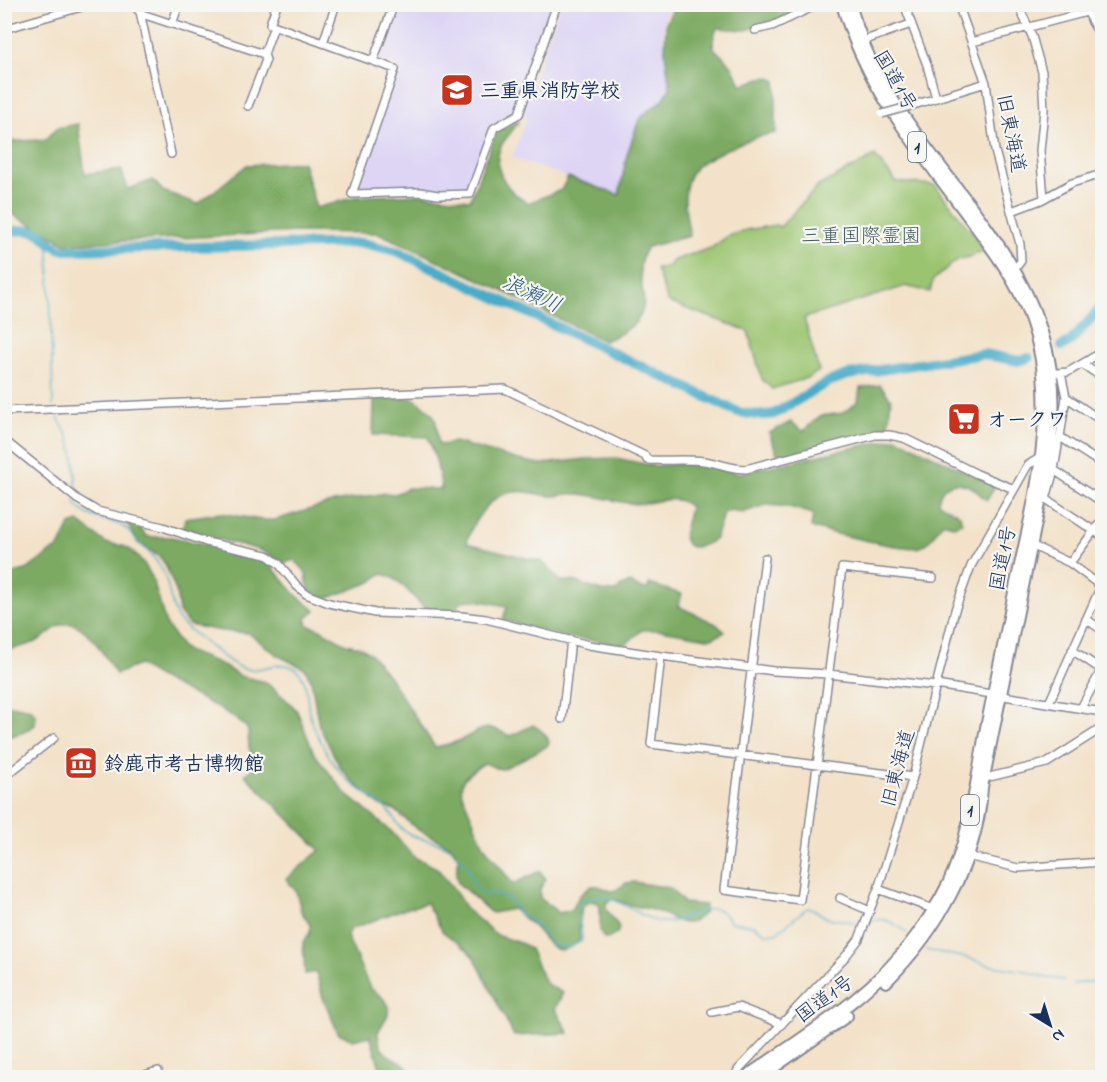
<svg xmlns="http://www.w3.org/2000/svg" width="1107" height="1082" font-family="'Indie Flower','Klee One',sans-serif">
<style>
.built{fill:#ded5f5}
.green{fill:#9bc470;stroke:#5b7a67;stroke-width:1.5}
.forest{fill:#7caa62;stroke:#4c6c60;stroke-width:1.5}
.lines{fill:none;stroke-linecap:round;stroke-linejoin:round}
.stream{stroke:#49acc9;stroke-width:1.5}
.river{stroke:#49acc9;stroke-width:10}
.minor-casing{stroke:#878894;stroke-width:10}
.highway-casing{stroke:#878894;stroke-width:14}
.minor{stroke:#fff;stroke-width:7}
.highway{stroke:#fff;stroke-width:10}
.minor-bridge-casing{stroke:#878894;stroke-width:10;stroke-linecap:butt}
.minor-bridge{stroke:#fff;stroke-width:7}
.labels{text-anchor:middle;stroke-width:4.5;stroke-linejoin:round;paint-order:stroke}
.shield{fill:#f6f6f2;stroke:#5d6b8a;stroke-width:1.5}
.shield-label{font-size:18px;font-weight:bold;fill:#1b2f5e}
.street-label{font-size:20px;fill:#1b2f5e;stroke:#f6f6f2}
.poi-label{font-size:20px;font-weight:bold;fill:#1b2f5e;stroke:#f6f6f2;text-anchor:start}
.park-label{font-size:20px;fill:#415c63;stroke:#f6f6f2}
.water-label{font-size:21px;font-style:italic;fill:#2b5b83;stroke:#f6f6f2}
</style>
<rect width="100%" height="100%" fill="#f6f6f2"/>
<filter id="ink" filterUnits="userSpaceOnUse"><feTurbulence type="fractalNoise" baseFrequency=".0167" numOctaves="2"/><feDisplacementMap in="SourceGraphic" scale="12" xChannelSelector="R" yChannelSelector="G"/><feConvolveMatrix kernelMatrix="1 2 1 2 8 2 1 2 1" color-interpolation-filters="sRGB"/></filter>
<filter id="wash" filterUnits="userSpaceOnUse"><feTurbulence type="fractalNoise" baseFrequency=".008" numOctaves="4" result="noise"/><feDisplacementMap in="SourceGraphic" scale="24" xChannelSelector="R" yChannelSelector="G"/><feGaussianBlur stdDeviation="1.35" result="paint"/><feColorMatrix in="noise" values="0 0 0 0 0 0 0 0 0 0 0 0 0 0 0 0 0 1.4 0 .05"/><feComposite in="paint" operator="in"/></filter>
<g filter="url(#wash)">
<rect width="100%" height="100%" fill="#f3e2c9"/>
<path class="built" d="M396,5H555L516,113L492,126L469,189L466,192L360,191L357,187L398,68L379,60L378,57Z
M560,5H671L665,16L663,35L670,88L663,100L638,122L619,195L512,158L527,118L521,116Z"/>
<path class="green" d="M875,156L896,182L935,185L985,250L972,256L957,260L933,280L930,292L906,286L804,318L819,371L810,377L772,389L762,379L748,331L668,302L656,269L670,266V263L674,260L711,248L728,236L746,230L776,225L780,227L818,186Z"/>
<path class="forest" d="M757,4L768,7L771,5H811L775,23L745,30L717,28C714,34 712,42 714,48L732,66L741,84C755,84 762,71 776,81V133C760,135 742,142 727,149C717,154 703,160 695,168C679,187 686,215 690,236L647,247C623,282 676,314 604,341L472,276L378,233L297,232L66,244L5,210L4,149L7,150L13,141L45,140L57,128L78,124L85,174L121,169L128,189L153,180L163,191L198,204L247,165L303,162L316,208L355,197L420,194L470,200L497,130L519,121C514,131 504,138 500,148C492,171 509,193 528,203L561,190L568,177L619,195L627,155L638,122L643,115L663,100L670,88L665,53L666,23L675,5Z
M880,385L891,399L888,429L778,456L769,433L791,422L803,431L820,416L843,413L858,401L860,388Z
M413,398C437,414 436,415 438,443L442,445L455,442L519,460L541,464L585,459L616,458L654,466L695,462L739,473L897,438L995,486L987,500C981,497 978,491 972,488C956,479 941,483 938,502C943,507 954,510 960,515L962,523L954,526L947,523H943C935,530 932,543 921,547C908,552 830,532 811,528L813,514L789,507L766,505L742,513L730,510L723,514L715,539C706,545 686,555 684,536C683,530 689,515 690,507C675,492 655,504 637,504C616,503 595,494 574,494C566,493 558,497 551,496C535,494 521,488 505,494C486,501 471,524 467,543L543,562L560,581H573L602,591L615,592L621,586L630,583L642,589H648L649,584L682,594L678,606L716,624L725,632L712,638H707L661,630H642L626,644H623L565,637L503,620L507,606L475,600L462,601L453,613L426,609C412,598 400,576 381,574L371,582L331,597L322,598L309,591L305,571L294,560L285,563L260,550L182,530L185,518L221,513L262,520H275L334,502L386,493L395,494L408,488L442,489L436,460L428,437L373,435L374,400Z
M130,521L138,525L146,536L150,537H172L249,554L266,560L296,595L316,611L306,618L308,625L318,628L346,644L360,647L371,654L389,677L435,747C446,745 457,743 467,737C487,725 488,725 510,736L533,725C539,729 548,734 549,743L546,747L503,769L496,768L485,763C472,772 458,777 462,794L484,846L513,884L540,871L546,879L540,889V898L559,913L571,910L580,895L591,886H599L611,891L616,890L626,883L634,882L670,888L684,903L705,905L704,913C687,931 678,921 661,913C650,908 635,907 623,903C620,902 618,900 614,900C609,900 609,901 606,904V909L619,927L618,932L608,939L604,938L600,931V905C593,899 588,902 582,907L579,927L580,940C557,961 550,945 535,928C528,921 520,915 513,909L493,913L489,911L458,883L456,875L458,858L452,847L417,829L395,810L379,805L351,780L340,767L319,726L311,680L305,669L279,656L248,633L222,631L189,625L179,612L176,591L165,564L160,557L138,543L126,522Z
M78,522L106,543L123,546L131,550L143,562L152,577L166,624L181,646L187,651L218,663L240,676L266,682L291,704L297,711L314,753L345,793L391,831L414,857L437,868L453,888L466,909L492,931L499,936L523,944L530,949L543,978L548,985L563,993L555,1009L569,1033L514,1036L475,959L467,950L443,932L426,903L398,911L351,929L347,936L370,988L381,996L389,1006L388,1015L378,1032C379,1063 400,1053 410,1072L403,1077H386L381,1071L370,1036L353,1040L338,1033L323,998L316,972L305,974L303,942L310,933V925L301,911L296,891L286,879L320,850L245,775L256,765L249,748L248,731L246,727C216,701 172,689 139,665L116,674C107,660 85,618 64,624C55,626 49,634 41,639C30,646 16,647 5,652V575L26,570L60,546L70,525Z
M5,699L6,704L31,709L36,716L35,725L24,732L5,738Z"/>
<g class="lines">
<path class="stream" d="M49,244L53,406
M55,411C58,419 62,425 66,432C76,452 76,473 76,495
M75,502C86,523 116,516 129,532C139,543 159,560 164,574C170,588 170,604 177,617C182,626 227,660 237,666C258,678 280,654 298,671C309,682 306,704 311,719C317,736 330,761 342,774C355,790 378,798 391,814C397,822 400,830 409,834C420,840 440,842 448,847C452,850 468,866 469,870C472,880 474,886 481,894L501,895L510,900L519,914L538,925L551,945L569,948L582,941C584,928 570,907 587,899C608,887 640,919 660,922C680,925 707,901 722,912C725,914 728,919 731,922L753,925L767,934L776,933L807,908L813,909L827,918L861,923
M869,922C883,915 896,924 907,933
M926,950L968,958L993,966L1026,971L1048,978L1064,980
M1073,984L1102,980"/>
<path class="river" d="M4,233C15,231 27,228 38,233C50,239 48,246 66,250L363,243L399,252L738,412C751,415 762,416 774,414L828,382L847,375L984,354L1018,361L1029,358
M1062,346L1071,341L1102,306"/>
</g>
</g>
<g filter="url(#ink)">
<g class="lines">
<defs>
<path id="minor" d="M138,4L137,9L142,14L264,54
M277,4L270,24L395,69L352,194L420,192L438,195L470,194L494,128L519,114L557,4
M904,4L927,65L936,98
M958,4L986,83L995,151L1020,244L1021,261L1015,269
M1018,4L1032,36L1042,72L1044,110L1040,151L1044,198
M1085,4L1092,22L1102,38
M140,12L171,154
M172,24L179,4
M4,29L92,4
M755,30L772,26L819,4
M868,39L911,24
M972,42L1102,8
M323,43L336,4
M373,61L394,4
M248,106L266,60L264,54L274,26
M907,107L986,83
M1012,211L1041,200L1072,183L1102,174
M1082,364L1102,377
M1057,373L1068,372L1102,352
M1061,373L1066,397L1102,421
M4,411L505,389L645,456L647,460C666,461 685,459 704,461C719,463 731,469 746,469L875,435H889L904,438L977,474L1014,489
M1060,437L1102,464
M4,440L77,499L97,511L163,527L206,542L267,555L279,564L297,586L306,594L329,603L375,613L461,616L486,619L589,645L661,656L774,671L828,674L936,686
M1054,470L1102,502
M1046,499L1054,470L1058,446
M1046,499L1102,536
M1031,545L1070,563L1102,587
M765,558L724,890L800,900L842,568L933,578
M1070,563L1102,520
M1086,619L1102,630
M1072,650L1102,670
M661,656L651,744L913,777
M936,685L1102,712
M1049,703L1101,586
M1081,708L1102,669
M562,719L571,640
M4,777L54,738
M981,779L1047,763L1102,728
M967,856L1018,868L1102,862
M878,889L933,909
M840,898L870,911
M712,1012L738,1007L782,1024
M134,1078L158,1071L159,1078
M742,1078L737,1072L738,1070L845,957L859,939L878,889L913,777L955,610L971,566L1028,465L1056,448L1060,437L1066,397"/>
<path id="highway" d="M850,4C859,35 871,65 888,92C944,185 1034,258 1051,371C1057,407 1051,443 1045,479L982,787C978,861 937,931 886,982
M744,1078C805,1035 871,998 915,937C927,921 939,902 948,884C969,840 977,777 986,728C994,688 1003,648 1011,607C1023,547 1042,480 1044,419C1046,384 1041,347 1029,315C1015,278 991,247 968,216C917,147 866,88 842,4
M759,1078L847,1016"/>
</defs>
<use href="#minor" class="minor-casing"/>
<use href="#highway" class="highway-casing"/>
<use href="#minor" class="minor"/>
<use href="#highway" class="highway"/>
<defs>
<path id="minor-bridge" d="M882,114L907,107"/>
</defs>
<use href="#minor-bridge" class="minor-bridge-casing"/>
<use href="#minor-bridge" class="minor-bridge"/>
</g>
</g>
<defs>
<symbol id="school-square" viewBox="-11 -11 22 22"><rect x="-9" y="-9" width="18" height="18" rx="4" fill="#c8321e" stroke="#f6f6f2"/><path d="M0-5L7-2L0 1L-7-2ZM-4 1L0 2.5L4 1V4Q0 6-4 4Z" fill="#fff"/></symbol>
<symbol id="supermarket-square" viewBox="-11 -11 22 22"><rect x="-9" y="-9" width="18" height="18" rx="4" fill="#c8321e" stroke="#f6f6f2"/><path d="M-6-5.5h2.5l.6 2H6L4.5 2H-2.5L-4.4-4H-6ZM-1.5 3.2a1.3 1.3 0 1 0 .1 0ZM3 3.2a1.3 1.3 0 1 0 .1 0Z" fill="#fff"/></symbol>
<symbol id="museum-square" viewBox="-11 -11 22 22"><rect x="-9" y="-9" width="18" height="18" rx="4" fill="#c8321e" stroke="#f6f6f2"/><path d="M0-6L6-3V-2H-6V-3ZM-5-1h2V3h-2ZM-1-1h2V3h-2ZM3-1h2V3H3ZM-6 4H6V6H-6Z" fill="#fff"/></symbol>
</defs>
<g fill-rule="evenodd">
<use href="#school-square" x="438" y="71" width="38" height="38"/>
<use href="#supermarket-square" x="945" y="400" width="38" height="38"/>
<use href="#museum-square" x="62" y="744" width="38" height="38"/>
</g>
<g class="labels">
<g class="shield">
<rect x="908" y="132" width="18" height="30" rx="4.5"/>
<rect x="961" y="795" width="18" height="30" rx="4.5"/>
</g>
<g class="shield-label">
<text x="917" y="153">1</text>
<text x="970" y="816">1</text>
</g>
<g class="street-label">
<text transform="translate(896 80) rotate(60)" y="7">国道1号</text>
<text transform="translate(1012 133) rotate(79)" y="7">旧東海道</text>
<text transform="translate(1002 558) rotate(-79)" y="7">国道1号</text>
<text transform="translate(897 768) rotate(-75)" y="7">旧東海道</text>
<text transform="translate(824 998) rotate(-36)" y="7">国道1号</text>
</g>
<g class="poi-label">
<text x="480" y="97">三重県消防学校</text>
<text x="987" y="426">オークワ</text>
<text x="104" y="770">鈴鹿市考古博物館</text>
</g>
<g class="park-label">
<text x="861" y="242">三重国際霊園</text>
</g>
<g class="water-label">
<text transform="translate(532 293) rotate(25)" y="7">浪瀬川</text>
</g>
</g>
<rect width="1107" height="1082" fill="none" stroke="#f6f6f2" stroke-width="24"/>
<g transform="translate(1050 1025) rotate(142)" stroke="#f6f6f2" stroke-width="4.5" paint-order="stroke">
<path d="M0-4.5L10 22L0 15L-10 22Z" fill="#1b2f5e"/>
<text y="-9" font-size="16" font-weight="bold" text-anchor="middle" fill="#1b2f5e">N</text>
</g>
</svg>
